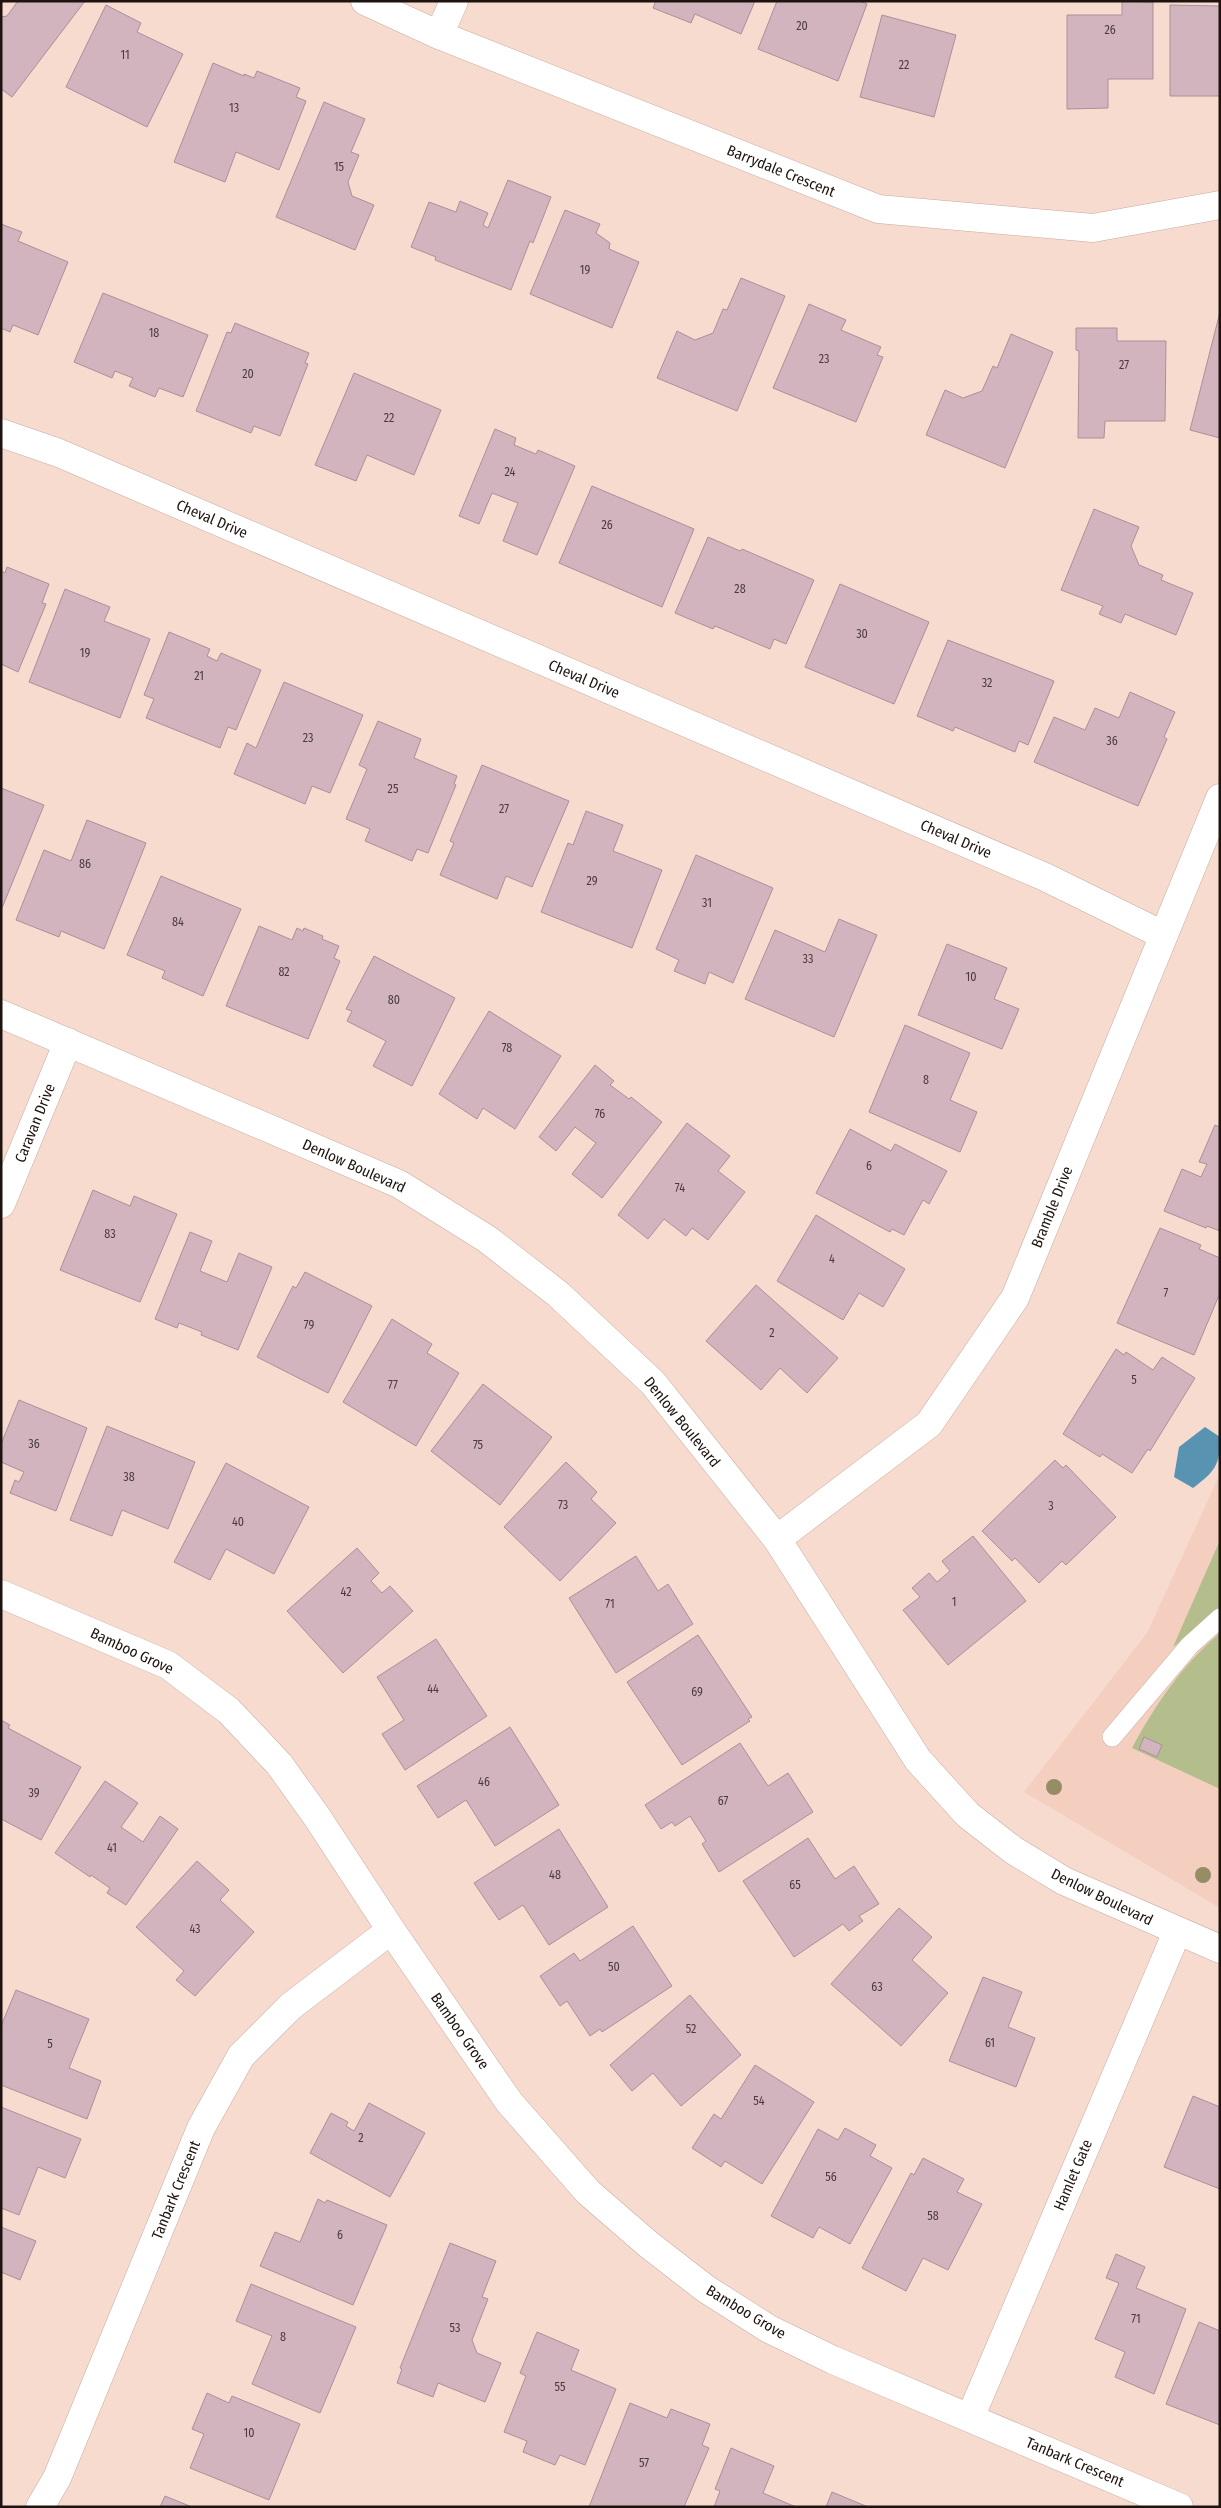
<svg xmlns="http://www.w3.org/2000/svg" width="1221" height="2508" font-family="'Fira Sans Condensed',sans-serif">
<style>
.built{fill:#f4cfc0}
.green{fill:#b4be8c}
.water{fill:#5993b2}
.building{fill:#d1b4be;stroke:#ab8f99}
.lines{fill:none;stroke-linecap:round;stroke-linejoin:round}
.service-casing{stroke:#c7aba0;stroke-width:20}
.minor-casing{stroke:#c7aba0;stroke-width:29}
.service{stroke:#fff;stroke-width:19}
.minor{stroke:#fff;stroke-width:28}
.tree{fill:#968d65}
.labels{text-anchor:middle;stroke-width:4.5;stroke-linejoin:round;paint-order:stroke}
.number-label{font-size:12px;fill:#4a3b3b}
.street-label{font-size:15px;fill:#1d130f;stroke:#fff}
</style>
<rect width="100%" height="100%" fill="#f8dbcf"/>
<path class="built" d="M1220,1474V1908L1024,1792L1147,1633Z"/>
<path class="green" d="M1220,1540V1611L1173,1647Z
M1220,1633V1789L1132,1748C1155,1705 1182,1665 1220,1633Z"/>
<path class="water" d="M1205,1427L1220,1437C1220,1466 1215,1471 1193,1488L1174,1477L1179,1447Z"/>
<path class="building" d="M18,1H85L12,97L1,89V17L7,16Z
M656,1H755L741,34L695,14L691,23L653,8Z
M777,1H860L867,4L838,81L758,49Z
M1122,1L1153,2V79H1108V108L1067,109V15H1122Z
M106,5L141,23L137,32L183,54L147,127L66,87Z
M1170,5L1220,6V96H1170Z
M882,15L956,35L934,117L860,97Z
M213,63L244,76V74L254,78L257,71L300,88L296,97L306,101L279,170L236,152L225,182L174,162Z
M324,102L365,119L351,152L359,155L348,182L352,196L374,205L355,250L276,217Z
M508,180L551,197L533,243L530,241L511,290L435,260L436,257L411,247L429,202L456,212L460,201L488,213L483,225L488,228Z
M565,210L600,224L596,233L610,243L609,249L639,262L612,328L530,294Z
M1,224L22,232L18,241L68,262L38,335L13,325L10,332L1,328Z
M741,278L785,296L737,411L657,378L677,331L695,340L713,333L723,309L727,310Z
M103,293L208,335L183,397L159,388L155,397L129,386L133,378L115,371L112,378L74,362Z
M809,304L846,320L841,330L881,347L877,355L883,357L856,422L773,388Z
M1220,312V438L1190,430Z
M235,323L309,353L305,363L308,364L280,436L254,426L251,433L196,411L227,332L231,333Z
M1076,328H1117V341H1166L1165,421H1105L1104,438H1078L1079,351L1076,350Z
M1011,334L1053,352L1005,468L926,435L945,390L963,398L982,391L993,366L997,368Z
M354,373L441,410L414,475L367,455L356,481L315,465Z
M495,429L516,438L514,445L536,454L538,450L575,466L537,555L503,541L518,503L492,493L479,524L459,516Z
M592,486L694,529L662,607L559,563Z
M1094,509L1139,527L1131,546L1139,565L1163,575L1161,580L1193,593L1176,635L1125,614L1121,623L1099,614L1103,606L1061,590Z
M708,537L740,551L742,549L814,580L786,644L774,639L770,649L715,626L713,629L675,613Z
M7,567L49,584L42,603L46,604L18,672L1,664V571L5,573Z
M840,584L929,622L894,704L805,667Z
M65,589L110,607L104,621L150,639L120,718L29,682Z
M169,632L210,649L207,656L217,661L221,653L261,670L236,730L228,727L220,748L146,718L154,699L144,695Z
M948,640L1054,681L1028,745L1019,741L1015,752L955,727L953,731L917,716Z
M284,682L363,715L330,793L312,786L305,804L234,774L247,743L256,748Z
M1130,692L1175,712L1164,737L1167,739L1138,806L1034,762L1054,717L1085,730L1095,708L1119,718Z
M378,721L421,739L414,758L457,776L454,784L456,785L428,853L417,849L412,861L365,841L370,829L346,819L367,769L359,765Z
M482,765L569,801L532,887L506,876L497,899L440,875L454,843L450,841Z
M1,788L44,805L2,908H1Z
M586,811L623,825L613,851L662,870L632,948L541,912L568,843L573,845Z
M87,820L146,843L104,949L61,931L59,937L16,920L44,850L71,861Z
M696,855L773,888L733,983L709,972L705,984L674,971L679,960L656,949Z
M161,876L241,909L203,996L162,978L165,971L127,955Z
M839,919L877,935L834,1037L745,999L775,930L825,952Z
M259,926L292,940L297,928L303,931L304,928L323,936L322,939L339,946L334,958L340,961L308,1039L226,1006Z
M947,944L1007,968L994,999L1019,1009L1002,1049L918,1015Z
M374,956L455,998L412,1086L373,1066L386,1041L347,1021L352,1011L346,1009Z
M489,1011L561,1056L515,1129L483,1108L477,1119L439,1094Z
M905,1025L970,1053L950,1100L977,1112L960,1152L869,1112Z
M595,1065L614,1081L610,1085L629,1099L631,1097L662,1122L602,1198L572,1174L596,1143L575,1127L556,1151L539,1137Z
M687,1123L730,1156L718,1171L745,1192L708,1240L692,1228L686,1236L664,1219L648,1239L618,1215Z
M1215,1125L1220,1127V1231L1207,1226L1206,1228L1164,1211L1182,1169L1201,1177L1207,1164L1199,1162Z
M850,1129L891,1151L895,1144L947,1171L929,1204L923,1200L904,1235L892,1229L890,1232L816,1193Z
M93,1190L130,1206L134,1196L177,1214L140,1302L60,1270Z
M816,1215L905,1269L883,1307L859,1293L843,1320L777,1281Z
M1160,1228L1201,1245L1199,1249L1220,1258V1293L1194,1355L1117,1323Z
M190,1232L212,1241L200,1271L227,1282L239,1253L272,1267L238,1350L201,1335L202,1332L179,1323L177,1328L155,1319Z
M305,1272L372,1306L328,1393L257,1357L293,1286L296,1288Z
M756,1285L838,1358L807,1393L780,1368L761,1390L706,1341Z
M392,1319L432,1344L427,1353L459,1373L416,1446L343,1402Z
M1116,1349L1124,1355L1126,1352L1153,1370L1162,1357L1195,1378L1150,1451L1148,1449L1132,1473L1102,1454L1100,1457L1063,1434Z
M483,1384L552,1437L500,1505L431,1451Z
M19,1400L87,1428L56,1511L10,1493L15,1480L19,1482L24,1472L1,1462V1444Z
M107,1426L195,1462L168,1529L122,1510L112,1536L70,1520Z
M1055,1460L1063,1468L1066,1465L1116,1517L1066,1565L1062,1561L1039,1583L1015,1558L1012,1561L982,1531Z
M566,1462L597,1492L591,1499L616,1523L560,1581L504,1527Z
M226,1463L309,1507L274,1574L226,1549L210,1580L174,1562Z
M973,1536L1026,1601L948,1665L903,1610L920,1597L912,1588L929,1573L937,1582L950,1571L942,1561Z
M357,1548L379,1573L371,1581L382,1593L390,1586L413,1611L343,1673L287,1611Z
M636,1556L658,1591L668,1584L693,1624L616,1673L569,1598Z
M698,1635L752,1717L748,1719L750,1721L682,1765L627,1682Z
M436,1639L487,1716L405,1770L382,1734L404,1720L377,1677Z
M1,1720L10,1725L8,1728L81,1767L41,1840L1,1819Z
M510,1727L559,1805L495,1846L466,1800L438,1818L417,1786Z
M1144,1737L1162,1745L1157,1757L1139,1749Z
M740,1743L768,1786L788,1773L813,1812L719,1872L702,1844L706,1841L690,1816L675,1826L672,1822L661,1829L645,1805Z
M105,1781L138,1803L121,1827L143,1842L160,1816L178,1829L126,1905L107,1893L110,1888L91,1875L90,1877L55,1853Z
M559,1829L608,1907L549,1945L523,1905L499,1920L474,1883Z
M808,1838L835,1879L854,1866L879,1904L859,1916L863,1921L849,1931L843,1924L794,1957L743,1881Z
M197,1861L229,1890L220,1900L254,1932L195,1996L176,1980L184,1971L136,1927Z
M899,1908L932,1937L912,1960L948,1993L901,2046L831,1984Z
M633,1926L672,1986L602,2032L600,2029L590,2036L567,2001L560,2006L540,1976L574,1953L580,1961Z
M983,1977L1022,1992L1008,2027L1035,2038L1016,2087L949,2061Z
M16,1990L89,2019L69,2068L101,2081L87,2119L1,2085V2026Z
M690,1995L741,2055L681,2106L653,2073L632,2091L610,2065Z
M755,2065L814,2102L762,2184L725,2161L721,2167L692,2148L714,2114L721,2119Z
M1193,2096L1220,2107V2189L1164,2167Z
M369,2103L425,2133L390,2197L310,2153L331,2113L348,2122L346,2126L354,2131Z
M1,2107L81,2139L65,2178L38,2167L19,2215L1,2208Z
M845,2128L876,2145L870,2156L892,2168L850,2244L819,2227L813,2238L771,2216L818,2129L838,2140Z
M923,2158L964,2179L957,2192L982,2204L948,2270L923,2258L906,2291L862,2268L911,2173L914,2175Z
M318,2199L325,2203L327,2200L387,2225L353,2305L260,2266L275,2232L300,2242Z
M1,2227L36,2241L20,2280L1,2272Z
M450,2243L496,2261L482,2297L488,2299L472,2340L477,2353L501,2363L485,2402L438,2383L433,2397L397,2383L402,2369L400,2368Z
M1116,2254L1145,2267L1136,2288L1186,2309L1154,2394L1115,2377L1125,2352L1095,2339L1119,2283L1106,2278Z
M251,2284L356,2327L320,2413L252,2384L272,2336L236,2321Z
M1199,2322L1220,2331V2425L1166,2404Z
M537,2332L579,2350L571,2370L616,2389L585,2465L560,2455L555,2465L523,2452L527,2441L504,2432L526,2376L520,2373Z
M207,2393L229,2403L232,2396L300,2424L269,2500L190,2468L204,2434L192,2429Z
M630,2403L667,2418L671,2409L710,2424L702,2445L709,2448L684,2507H589Z
M731,2448L774,2466L763,2493L796,2507H714L720,2491L715,2489Z
M832,2492L868,2507H826Z
M165,2496L192,2507H160Z"/>
<g class="lines">
<defs>
<path id="service" d="M1112,1737L1190,1645L1220,1618"/>
<path id="minor" d="M365,1L439,35L878,209L1093,228L1220,205
M439,35L454,1
M1,433L59,453L1045,877L1163,935
M1,1014L399,1184L487,1239L558,1294L653,1383L777,1539L918,1760L968,1815L1013,1850L1064,1881L1220,1949
M1,1204L68,1042
M777,1539L929,1424L1015,1298L1220,798
M1,1594L168,1665L229,1711L279,1764L317,1817L391,1930L509,2102L588,2192L648,2244L706,2289L769,2329L833,2360L1179,2507
M970,2418L1177,1932
M40,2507L57,2478L201,2128L241,2056L291,2006L391,1930"/>
</defs>
<use href="#service" class="service-casing"/>
<use href="#minor" class="minor-casing"/>
<use href="#service" class="service"/>
<use href="#minor" class="minor"/>
</g>
<g class="tree">
<circle cx="1054" cy="1787" r="8"/>
<circle cx="1203" cy="1875" r="8"/>
</g>
<g class="labels">
<g class="number-label">
<text x="802" y="30">20</text>
<text x="1110" y="34">26</text>
<text x="125" y="59">11</text>
<text x="904" y="69">22</text>
<text x="234" y="112">13</text>
<text x="339" y="171">15</text>
<text x="585" y="274">19</text>
<text x="154" y="337">18</text>
<text x="824" y="363">23</text>
<text x="1124" y="369">27</text>
<text x="248" y="378">20</text>
<text x="389" y="422">22</text>
<text x="510" y="476">24</text>
<text x="607" y="529">26</text>
<text x="740" y="593">28</text>
<text x="862" y="638">30</text>
<text x="85" y="657">19</text>
<text x="199" y="680">21</text>
<text x="987" y="687">32</text>
<text x="308" y="742">23</text>
<text x="1112" y="745">36</text>
<text x="393" y="793">25</text>
<text x="504" y="813">27</text>
<text x="85" y="868">86</text>
<text x="592" y="885">29</text>
<text x="707" y="907">31</text>
<text x="178" y="926">84</text>
<text x="808" y="963">33</text>
<text x="284" y="976">82</text>
<text x="971" y="981">10</text>
<text x="394" y="1004">80</text>
<text x="507" y="1052">78</text>
<text x="926" y="1084">8</text>
<text x="600" y="1118">76</text>
<text x="869" y="1170">6</text>
<text x="680" y="1192">74</text>
<text x="110" y="1238">83</text>
<text x="832" y="1263">4</text>
<text x="1166" y="1297">7</text>
<text x="309" y="1329">79</text>
<text x="772" y="1337">2</text>
<text x="1134" y="1384">5</text>
<text x="393" y="1389">77</text>
<text x="34" y="1448">36</text>
<text x="478" y="1449">75</text>
<text x="129" y="1481">38</text>
<text x="563" y="1509">73</text>
<text x="1051" y="1510">3</text>
<text x="238" y="1526">40</text>
<text x="346" y="1596">42</text>
<text x="954" y="1606">1</text>
<text x="610" y="1608">71</text>
<text x="433" y="1693">44</text>
<text x="697" y="1696">69</text>
<text x="484" y="1786">46</text>
<text x="34" y="1797">39</text>
<text x="723" y="1805">67</text>
<text x="112" y="1852">41</text>
<text x="555" y="1879">48</text>
<text x="795" y="1889">65</text>
<text x="195" y="1933">43</text>
<text x="614" y="1971">50</text>
<text x="877" y="1991">63</text>
<text x="691" y="2033">52</text>
<text x="990" y="2047">61</text>
<text x="50" y="2048">5</text>
<text x="759" y="2105">54</text>
<text x="361" y="2142">2</text>
<text x="831" y="2181">56</text>
<text x="933" y="2220">58</text>
<text x="340" y="2239">6</text>
<text x="1136" y="2323">71</text>
<text x="455" y="2332">53</text>
<text x="283" y="2341">8</text>
<text x="560" y="2391">55</text>
<text x="249" y="2437">10</text>
<text x="644" y="2467">57</text>
</g>
<g class="street-label">
<text transform="translate(781 171) rotate(22)" y="5">Barrydale Crescent</text>
<text transform="translate(212 519) rotate(23)" y="5">Cheval Drive</text>
<text transform="translate(584 679) rotate(23)" y="5">Cheval Drive</text>
<text transform="translate(956 839) rotate(23)" y="5">Cheval Drive</text>
<text transform="translate(35 1123) rotate(-68)" y="5">Caravan Drive</text>
<text transform="translate(354 1166) rotate(24)" y="5">Denlow Boulevard</text>
<text transform="translate(1052 1207) rotate(-68)" y="5">Bramble Drive</text>
<text transform="translate(682 1422) rotate(51)" y="5">Denlow Boulevard</text>
<text transform="translate(132 1651) rotate(25)" y="5">Bamboo Grove</text>
<text transform="translate(1102 1897) rotate(26)" y="5">Denlow Boulevard</text>
<text transform="translate(460 2031) rotate(55)" y="5">Bamboo Grove</text>
<text transform="translate(1073 2175) rotate(-67)" y="5">Hamlet Gate</text>
<text transform="translate(176 2190) rotate(-68)" y="5">Tanbark Crescent</text>
<text transform="translate(746 2312) rotate(31)" y="5">Bamboo Grove</text>
<text transform="translate(1075 2462) rotate(23)" y="5">Tanbark Crescent</text>
</g>
</g>
<rect width="1221" height="2508" fill="none" stroke="#1d130f" stroke-width="5"/>
</svg>
